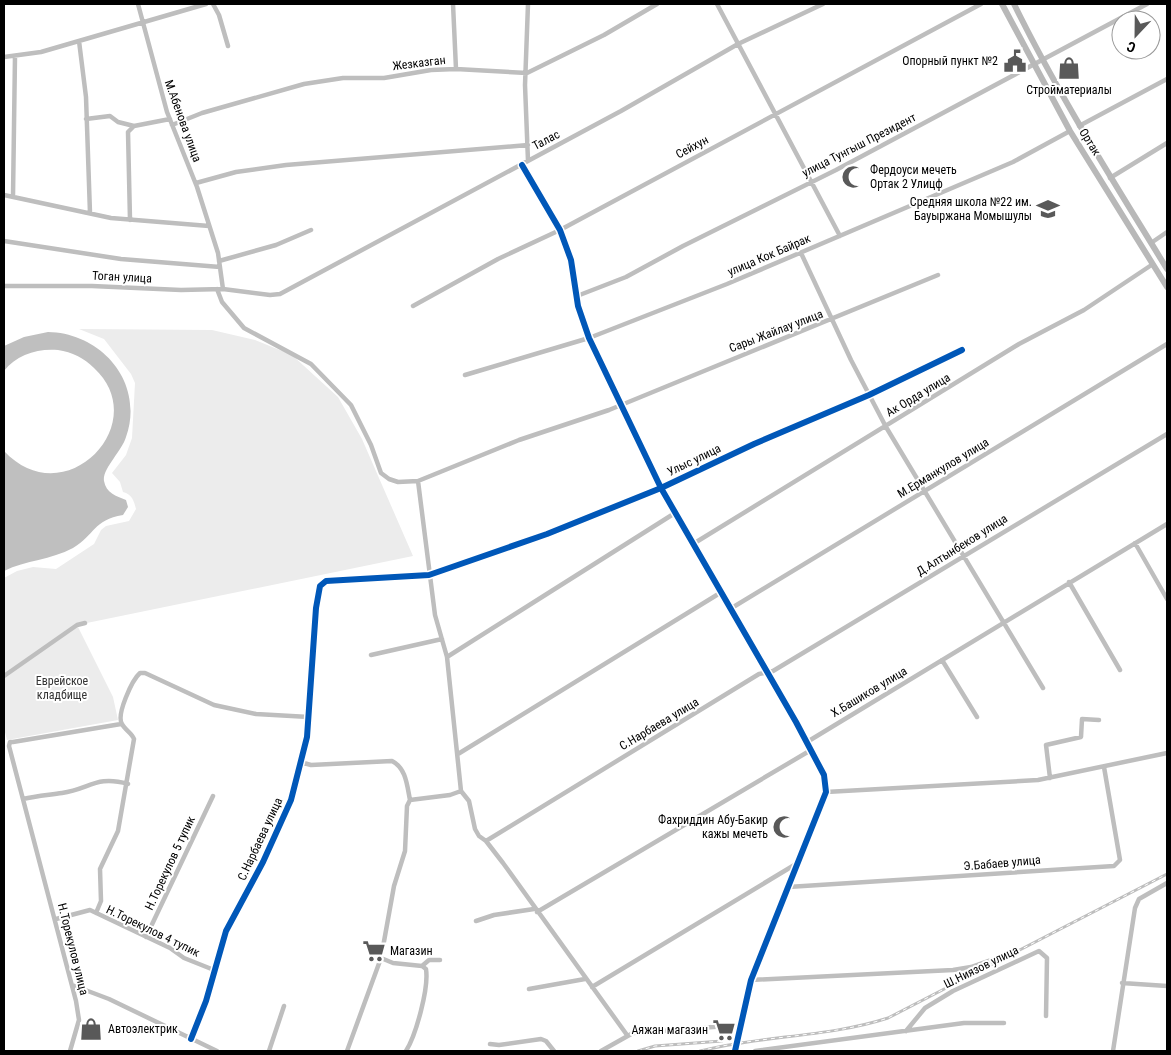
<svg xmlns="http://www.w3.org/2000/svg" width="1171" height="1055" font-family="'Roboto Condensed',sans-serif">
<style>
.green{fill:#ececec}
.water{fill:#bfbfbf}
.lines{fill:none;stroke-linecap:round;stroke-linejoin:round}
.street{stroke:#bebebe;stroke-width:4.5}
.secondary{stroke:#b8b8b8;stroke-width:6}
.rail-casing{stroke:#bebebe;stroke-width:3}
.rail{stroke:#fff;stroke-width:1;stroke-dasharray:4;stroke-linecap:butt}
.cycleway-casing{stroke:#fff;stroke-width:9}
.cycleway{stroke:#0057b8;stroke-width:6}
.labels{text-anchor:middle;stroke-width:4;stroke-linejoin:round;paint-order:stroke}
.poi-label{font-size:12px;fill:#000;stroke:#fff;text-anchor:end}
.street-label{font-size:12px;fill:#000;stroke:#fff}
.park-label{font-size:12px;fill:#333;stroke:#fff}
</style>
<rect width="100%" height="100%" fill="#fff"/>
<path class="green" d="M79,329L212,330L255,340L292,355L338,397L362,439L413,556L77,625L113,697L118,720L7,740L4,728V578L17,571L33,567L56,569L94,544L101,530L106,526L129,521L136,509C134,501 132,494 123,492L120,482L112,473L126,455L132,438L135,383L131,374L104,339Z"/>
<path class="water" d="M48,332C102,333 145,383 126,437C122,451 102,469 104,481C106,493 116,496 126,500L128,507L123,515C93,520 95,535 73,548C51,560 26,560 4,571V451C65,516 154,423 94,368C84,358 72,352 58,350C38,348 16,355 4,371V346L24,337Z"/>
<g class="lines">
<path class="street" d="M138,4L167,112L197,187L218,253L223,289
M213,4L219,15L228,46
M453,4L456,69
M528,4L525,85L528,161
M717,4L840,236
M79,41L86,97L90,213
M4,57L41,52L206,4
M86,119L110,116L118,122L134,126
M172,125L202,113L304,84L343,78H384L431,70L456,69L527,73L604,35L657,4
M1079,126L1167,79
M522,165L560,230L571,260L578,306L589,338L661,488L796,722L824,775L826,792L751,980L735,1051
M1110,178L1167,143
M196,183L236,172L286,165L528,145
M4,195L111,218L209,226
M13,196L15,56
M130,220L128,132L134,126L170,119
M4,241L121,259L220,267
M1151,243L1167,232
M801,253L851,360L886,427L1043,688
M219,261L276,245L311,230
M4,286H92L181,290L223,289L270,295L280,294L621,111L738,44L823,4
M217,289L222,302L244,328L311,364L351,405L371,445L381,473L389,479L398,482L418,481L435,615L447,657L461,791L469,801L475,829L479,836L486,841L503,863L627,1035
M577,296L626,277L683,246L836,170L1147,4
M413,306L498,259L560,230L981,4
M465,375L589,338L727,284L1013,162L1070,131
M418,481L519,440L609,410L938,275
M1135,543L1167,599
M693,544L1019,344L1084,310L1153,264
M1069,582L1120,670
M730,609L1167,344
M371,655L442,639
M447,657L675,513
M942,660L977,717
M4,676L77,625L85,623
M807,742L1167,524
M458,754L720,593
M300,762L311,765L392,761C406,768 407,785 410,800
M1050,778L1046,745L1081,737L1082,719L1099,720
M826,792L1038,780L1167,753
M23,799C36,796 49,795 62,793C90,789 96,775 128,784
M486,841L759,674L773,671L1167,434
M788,887L1114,866L1120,860L1104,767
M537,912L811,750
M96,913L101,901L100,869L118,831L134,739C132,733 125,730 122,724C116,715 132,680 140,673H145L214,705L256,714L309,717
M56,919L90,910L170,948L184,958L214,970
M476,921L494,915L534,909
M146,937L213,796
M381,958L393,963L422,966L426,969C429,988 416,1035 406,1051
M422,966L429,960H440
M751,980L953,970L971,967L991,960
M1122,983L1167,986
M72,985L109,999L217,1051
M592,987L796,864
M529,989L585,979
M906,1031L925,1008L953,991L1039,951L1047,958L1046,1016
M191,1039L206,1001L226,931L263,862L291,800L307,737L316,608L320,586L326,581L429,575L547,534L661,488L754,444L869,395L962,350
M490,1044L499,1045L541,1039L546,1041L554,1051
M70,1051L79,1020L76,1001L9,746L10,742H13L121,724
M269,1051L284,1006
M347,1051L381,958L394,886L405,851L407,806L410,800L450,795L461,791
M601,1051L633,1033L740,1025
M755,1051L964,1023H1004
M1113,1051L1135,908L1139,899L1167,883"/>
<path class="secondary" d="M1002,4L1070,131L1167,287
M1014,4C1059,96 1114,182 1167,269"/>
<defs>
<path id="rail" d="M638,1051L655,1046L722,1041
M700,1051C762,1035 826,1038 888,1018L1167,874"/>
</defs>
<use href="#rail" class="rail-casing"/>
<use href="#rail" class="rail"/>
<defs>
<path id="cycleway" d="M522,165L560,230L571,260L578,306L589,338L661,488L796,722L824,775L826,792L751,980L735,1051
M191,1039L206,1001L226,931L263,862L291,800L307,737L316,608L320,586L326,581L429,575L547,534L661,488L754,444L869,395L962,350"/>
</defs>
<use href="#cycleway" class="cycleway-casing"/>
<use href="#cycleway" class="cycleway"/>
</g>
<defs>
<symbol id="civic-bare" viewBox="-9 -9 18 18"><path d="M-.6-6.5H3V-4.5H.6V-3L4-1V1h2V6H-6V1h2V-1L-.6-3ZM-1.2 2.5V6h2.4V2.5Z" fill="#595959" stroke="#fff" stroke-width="2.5" paint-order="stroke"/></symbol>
<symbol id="shop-bare" viewBox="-9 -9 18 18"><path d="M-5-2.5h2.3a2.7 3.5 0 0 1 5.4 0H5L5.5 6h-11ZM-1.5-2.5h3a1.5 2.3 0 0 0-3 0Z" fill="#595959" stroke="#fff" stroke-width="2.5" paint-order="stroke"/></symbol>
<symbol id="mosque-bare" viewBox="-9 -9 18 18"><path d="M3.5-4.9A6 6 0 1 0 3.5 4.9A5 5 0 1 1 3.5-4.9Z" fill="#595959" stroke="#fff" stroke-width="2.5" paint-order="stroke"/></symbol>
<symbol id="school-bare" viewBox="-9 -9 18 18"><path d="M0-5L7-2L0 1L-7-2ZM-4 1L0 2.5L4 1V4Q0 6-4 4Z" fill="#595959" stroke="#fff" stroke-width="2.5" paint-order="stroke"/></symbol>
<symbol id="supermarket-bare" viewBox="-9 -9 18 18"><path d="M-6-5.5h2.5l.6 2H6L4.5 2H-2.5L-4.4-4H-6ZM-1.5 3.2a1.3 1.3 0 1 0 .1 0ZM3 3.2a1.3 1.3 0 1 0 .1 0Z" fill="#595959" stroke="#fff" stroke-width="2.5" paint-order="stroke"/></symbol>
</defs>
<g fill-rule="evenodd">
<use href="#civic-bare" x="999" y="45" width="32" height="32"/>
<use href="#shop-bare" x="1053" y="52" width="32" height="32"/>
<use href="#mosque-bare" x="837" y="161" width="32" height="32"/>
<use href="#school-bare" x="1032" y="193" width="32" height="32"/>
<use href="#mosque-bare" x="768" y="811" width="32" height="32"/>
<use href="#supermarket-bare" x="358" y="935" width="32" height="32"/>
<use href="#shop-bare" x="75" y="1013" width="32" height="32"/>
<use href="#supermarket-bare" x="708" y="1014" width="32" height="32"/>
</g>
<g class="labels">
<g class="poi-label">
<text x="998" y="65">Опорный пункт №2</text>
<text x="1069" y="94" text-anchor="middle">Стройматериалы</text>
<text x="870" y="174" text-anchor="start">Фердоуси мечеть<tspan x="870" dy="14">Ортак 2 Улицф</tspan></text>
<text x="1032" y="206">Средняя школа №22 им.<tspan x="1032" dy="14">Бауыржана Момышулы</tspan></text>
<text x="768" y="824">Фахриддин Абу-Бакир<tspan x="768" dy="14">кажы мечеть</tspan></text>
<text x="390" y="955" text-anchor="start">Магазин</text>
<text x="108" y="1033" text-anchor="start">Автоэлектрик</text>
<text x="708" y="1034">Аяжан магазин</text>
</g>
<g class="street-label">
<text transform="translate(419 63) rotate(-7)" y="4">Жезказган</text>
<text transform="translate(183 121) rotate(70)" y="4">М.Абенова улица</text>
<text transform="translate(546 140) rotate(-28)" y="4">Талас</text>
<text transform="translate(1090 142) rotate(58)" y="4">Ортак</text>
<text transform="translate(859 145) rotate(-27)" y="4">улица Тунгыш Президент</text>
<text transform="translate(692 147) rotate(-28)" y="4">Сейхун</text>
<text transform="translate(769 255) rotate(-23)" y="4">улица Кок Байрак</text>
<text transform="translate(122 277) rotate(3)" y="4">Тоган улица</text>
<text transform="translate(776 331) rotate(-21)" y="4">Сары Жайлау улица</text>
<text transform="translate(918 395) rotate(-31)" y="4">Ак Орда улица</text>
<text transform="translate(694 460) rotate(-26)" y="4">Улыс улица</text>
<text transform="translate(943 468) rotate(-31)" y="4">М.Ерманкулов улица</text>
<text transform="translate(962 545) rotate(-32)" y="4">Д.Алтынбеков улица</text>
<text transform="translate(869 692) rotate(-31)" y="4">Х.Башиков улица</text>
<text transform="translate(659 724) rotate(-31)" y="4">С.Нарбаева улица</text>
<text transform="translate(260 839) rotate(-65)" y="4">С.Нарбаева улица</text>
<text transform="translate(170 863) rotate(-65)" y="4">Н.Торекулов 5 тупик</text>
<text transform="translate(1002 863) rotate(-5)" y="4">Э.Бабаев улица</text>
<text transform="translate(153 931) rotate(26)" y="4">Н.Торекулов 4 тупик</text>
<text transform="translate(73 949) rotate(76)" y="4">Н.Торекулов улица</text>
<text transform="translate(981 967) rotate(-26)" y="4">Ш.Ниязов улица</text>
</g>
<g class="park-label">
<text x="62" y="685">Еврейское<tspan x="62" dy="14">кладбище</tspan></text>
</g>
</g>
<rect width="1171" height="1055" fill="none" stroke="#000000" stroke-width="10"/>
<g transform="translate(1136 35) rotate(202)"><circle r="24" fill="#ffffff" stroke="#999999"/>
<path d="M0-4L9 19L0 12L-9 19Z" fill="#595959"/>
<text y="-8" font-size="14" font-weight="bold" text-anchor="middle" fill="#000000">С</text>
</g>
</svg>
